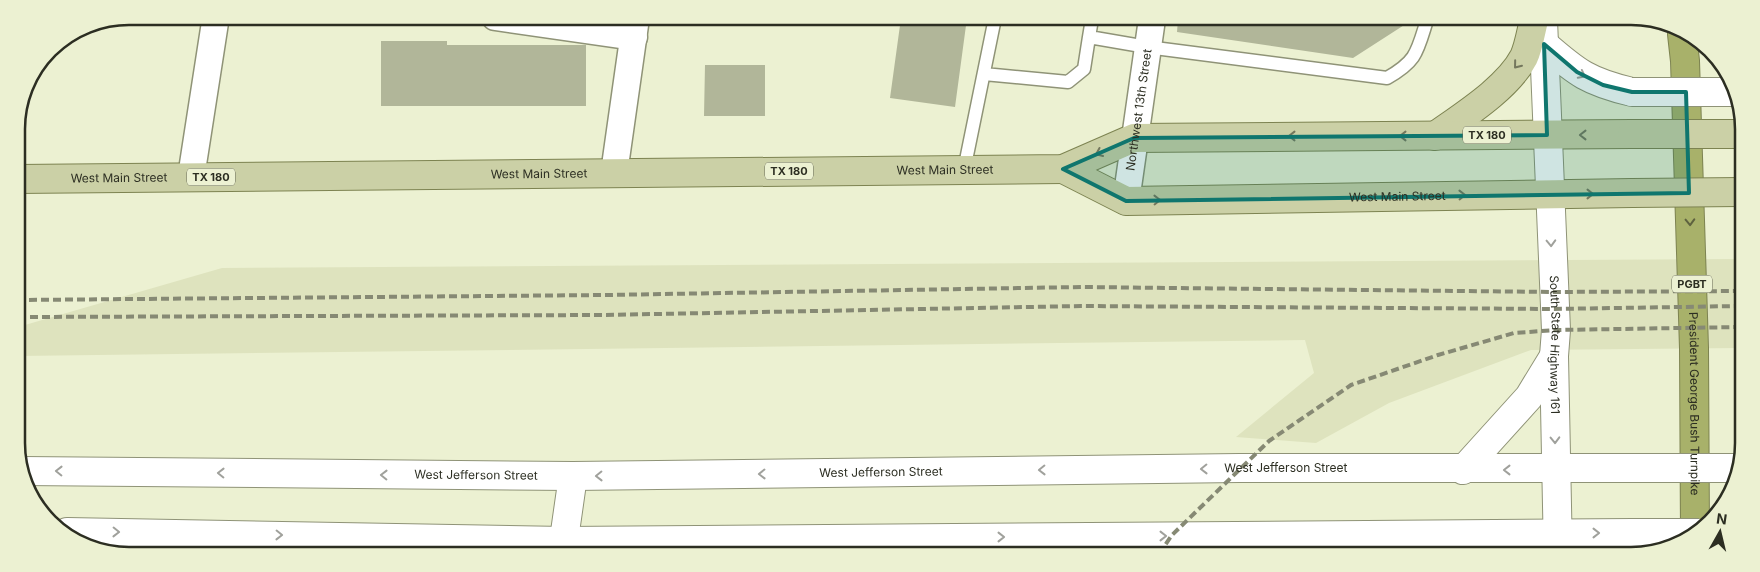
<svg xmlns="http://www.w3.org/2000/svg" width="1760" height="572" font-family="Inter,sans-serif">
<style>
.built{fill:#dee3be}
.building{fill:#b1b699}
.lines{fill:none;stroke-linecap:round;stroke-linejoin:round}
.service-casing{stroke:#8f9377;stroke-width:15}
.minor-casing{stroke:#8f9377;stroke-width:29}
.tertiary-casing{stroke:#8f9377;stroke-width:30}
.secondary-casing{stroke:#8f9377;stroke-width:30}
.primary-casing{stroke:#7d8351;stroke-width:30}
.motorway-casing{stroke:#7d8351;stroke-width:30}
.service{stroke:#fff;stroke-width:12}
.minor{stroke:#fff;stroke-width:26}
.tertiary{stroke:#fff;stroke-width:28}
.secondary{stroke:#fff;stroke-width:28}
.primary{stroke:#cbd0a6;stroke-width:28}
.motorway{stroke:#a8b16a;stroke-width:28}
.rail{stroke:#868974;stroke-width:4;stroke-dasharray:8 4;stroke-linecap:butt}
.secondary-bridge-casing{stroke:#8f9377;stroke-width:30;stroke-linecap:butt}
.primary-bridge-casing{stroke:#7d8351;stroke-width:30;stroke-linecap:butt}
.secondary-bridge{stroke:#fff;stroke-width:28}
.primary-bridge{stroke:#cbd0a6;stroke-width:28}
.oneway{stroke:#74775d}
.oneway2{stroke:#a0a19c}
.oneway3{stroke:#5e623f}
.marked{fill:#0f766e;fill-opacity:0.2;stroke:#0f766e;stroke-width:4;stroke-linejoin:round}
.labels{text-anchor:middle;stroke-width:4;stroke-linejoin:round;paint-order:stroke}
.shield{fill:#ecf1d2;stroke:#666857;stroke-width:1}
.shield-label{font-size:11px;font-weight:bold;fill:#2c2e22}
.street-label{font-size:12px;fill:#2c2e22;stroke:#ecf1d2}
.rim{fill:none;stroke:#2c2e22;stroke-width:2.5}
</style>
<rect width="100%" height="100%" fill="#ecf1d2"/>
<path class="built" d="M1741,259L1740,348L1531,350L1389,403L1316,443L1236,437L1314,373L1305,340L18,356V327L222,268Z"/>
<path class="building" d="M901,18H967L955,107L890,98Z
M1178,19H1390L1412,20L1353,58L1177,32Z
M381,41H447V45H586V106H381Z
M705,65H765V116H704Z"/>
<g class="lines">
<defs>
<path id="service" d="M1089,37L1092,19
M984,74L1068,82L1084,69L1089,37L1147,47L1387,78C1417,61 1417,52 1427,20
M964,170L995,18"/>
<g id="minor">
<path d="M495,17L634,37"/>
<path d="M614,173L636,18"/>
<path d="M191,177L216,16"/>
<path id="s1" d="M1126,201L1152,19"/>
</g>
<path id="tertiary" d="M562,553L573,476"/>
<g id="secondary">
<path id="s2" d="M1543,20L1556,330L1554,356L1558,555"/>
<path d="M1544,44C1577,73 1589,82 1632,92"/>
<path d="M1463,470L1529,397L1554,356"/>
<path id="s3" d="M22,471L573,476L1239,468H1633"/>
<path d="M67,532L564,541L1633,533"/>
<path d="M1442,535L1480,555"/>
</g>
<g id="primary">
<path d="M1435,136C1463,116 1508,88 1524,57C1529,46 1531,32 1534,20"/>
<path id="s4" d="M1063,169L1126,201L1632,193"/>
<path id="s5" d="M17,179L1063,169L1134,138L1632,134"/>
</g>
<g id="motorway">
<path id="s6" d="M1682,34L1685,61L1694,348L1695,534"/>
</g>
</defs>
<use href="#service" class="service-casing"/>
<use href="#minor" class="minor-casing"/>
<use href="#tertiary" class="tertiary-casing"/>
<use href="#secondary" class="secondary-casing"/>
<use href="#primary" class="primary-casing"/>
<use href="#motorway" class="motorway-casing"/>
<use href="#service" class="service"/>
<use href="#minor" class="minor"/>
<use href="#tertiary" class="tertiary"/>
<use href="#secondary" class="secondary"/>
<use href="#primary" class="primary"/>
<use href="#motorway" class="motorway"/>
<path class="rail" d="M17,300L606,295L1082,287L1553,292L1741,291
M18,317L603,315L1081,306L1554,309L1741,306
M1159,554L1172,535L1269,441L1351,385L1438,355L1514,333L1556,330L1741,327"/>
<defs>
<path id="secondary-bridge" d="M1632,92H1734
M1633,468H1740
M1633,533H1699"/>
<path id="primary-bridge" d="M1632,134H1741
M1632,193L1741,192"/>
</defs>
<use href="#secondary-bridge" class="secondary-bridge-casing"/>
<use href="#primary-bridge" class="primary-bridge-casing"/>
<use href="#secondary-bridge" class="secondary-bridge"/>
<use href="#primary-bridge" class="primary-bridge"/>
</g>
<defs><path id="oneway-chevron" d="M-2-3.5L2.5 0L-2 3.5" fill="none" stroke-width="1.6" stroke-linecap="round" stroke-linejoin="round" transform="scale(1.25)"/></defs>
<g class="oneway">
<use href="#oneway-chevron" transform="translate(1517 65) rotate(129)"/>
<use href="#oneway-chevron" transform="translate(1583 135) rotate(180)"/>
<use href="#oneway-chevron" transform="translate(1292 136) rotate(180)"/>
<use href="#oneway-chevron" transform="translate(1403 136) rotate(180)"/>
<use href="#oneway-chevron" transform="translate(1099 153) rotate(156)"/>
<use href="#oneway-chevron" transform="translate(1590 194)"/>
<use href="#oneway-chevron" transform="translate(1462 195) rotate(-1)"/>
<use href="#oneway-chevron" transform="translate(1157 200) rotate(-1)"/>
</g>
<g class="oneway2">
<use href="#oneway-chevron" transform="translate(1582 75) rotate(28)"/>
<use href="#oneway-chevron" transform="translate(1551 243) rotate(88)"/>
<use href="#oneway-chevron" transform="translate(1555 440) rotate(89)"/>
<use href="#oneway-chevron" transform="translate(1204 469) rotate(179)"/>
<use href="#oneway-chevron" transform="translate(1042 470) rotate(179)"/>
<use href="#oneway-chevron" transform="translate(1507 470) rotate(-180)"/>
<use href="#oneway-chevron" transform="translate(59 471) rotate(-179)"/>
<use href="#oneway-chevron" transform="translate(221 473) rotate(-179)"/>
<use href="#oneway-chevron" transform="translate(762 474) rotate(179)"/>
<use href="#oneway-chevron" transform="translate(384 475) rotate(-179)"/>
<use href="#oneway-chevron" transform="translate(599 476) rotate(179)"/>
<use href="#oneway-chevron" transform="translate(116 532) rotate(1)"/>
<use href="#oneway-chevron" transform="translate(1596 533)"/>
<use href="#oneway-chevron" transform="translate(279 535) rotate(1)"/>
<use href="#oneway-chevron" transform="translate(1163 536)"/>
<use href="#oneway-chevron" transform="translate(1001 537)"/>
</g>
<use class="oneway3" href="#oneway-chevron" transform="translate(1690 222) rotate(88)"/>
<path class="marked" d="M1544,44L1577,72L1603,85L1632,92H1686L1689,193L1126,201L1063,169L1134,138L1547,135Z"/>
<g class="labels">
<g class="shield">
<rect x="1463" y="126.5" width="48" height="17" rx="4"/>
<rect x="765" y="162.5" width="48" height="17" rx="4"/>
<rect x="187" y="168.5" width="48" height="17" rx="4"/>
<rect x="1672" y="275.5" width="40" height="17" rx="4"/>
</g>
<g class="shield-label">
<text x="1487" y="139">TX 180</text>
<text x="789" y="175">TX 180</text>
<text x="211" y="181">TX 180</text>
<text x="1692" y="288">PGBT</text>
</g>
<g class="street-label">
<text dy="4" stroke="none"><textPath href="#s1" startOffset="92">Northwest 13th Street</textPath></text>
<text dy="4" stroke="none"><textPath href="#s5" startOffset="928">West Main Street</textPath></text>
<text dy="4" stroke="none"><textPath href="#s5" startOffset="522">West Main Street</textPath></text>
<text dy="4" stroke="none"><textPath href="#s5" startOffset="102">West Main Street</textPath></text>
<text dy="4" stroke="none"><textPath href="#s4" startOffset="342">West Main Street</textPath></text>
<text dy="4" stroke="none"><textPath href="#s2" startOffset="325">South State Highway 161</textPath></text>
<text dy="4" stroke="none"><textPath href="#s6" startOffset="370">President George Bush Turnpike</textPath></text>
<text dy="4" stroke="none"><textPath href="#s3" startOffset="1264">West Jefferson Street</textPath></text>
<text dy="4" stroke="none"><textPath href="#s3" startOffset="859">West Jefferson Street</textPath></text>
<text dy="4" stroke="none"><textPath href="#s3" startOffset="454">West Jefferson Street</textPath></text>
</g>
</g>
<path d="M0 0H1760V572H0ZM129 25H1631A104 104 0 0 1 1735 129V443A104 104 0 0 1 1631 547H129A104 104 0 0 1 25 443V129A104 104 0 0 1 129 25Z" fill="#ecf1d2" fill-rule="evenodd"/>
<path class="rim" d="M129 25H1631A104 104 0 0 1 1735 129V443A104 104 0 0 1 1631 547H129A104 104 0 0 1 25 443V129A104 104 0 0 1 129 25Z"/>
<g transform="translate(1720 532) rotate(8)" stroke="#ecf1d2" stroke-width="4" paint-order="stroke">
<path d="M0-4L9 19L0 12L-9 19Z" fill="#2c2e22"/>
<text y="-8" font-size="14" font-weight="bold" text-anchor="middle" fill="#2c2e22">N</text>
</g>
</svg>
